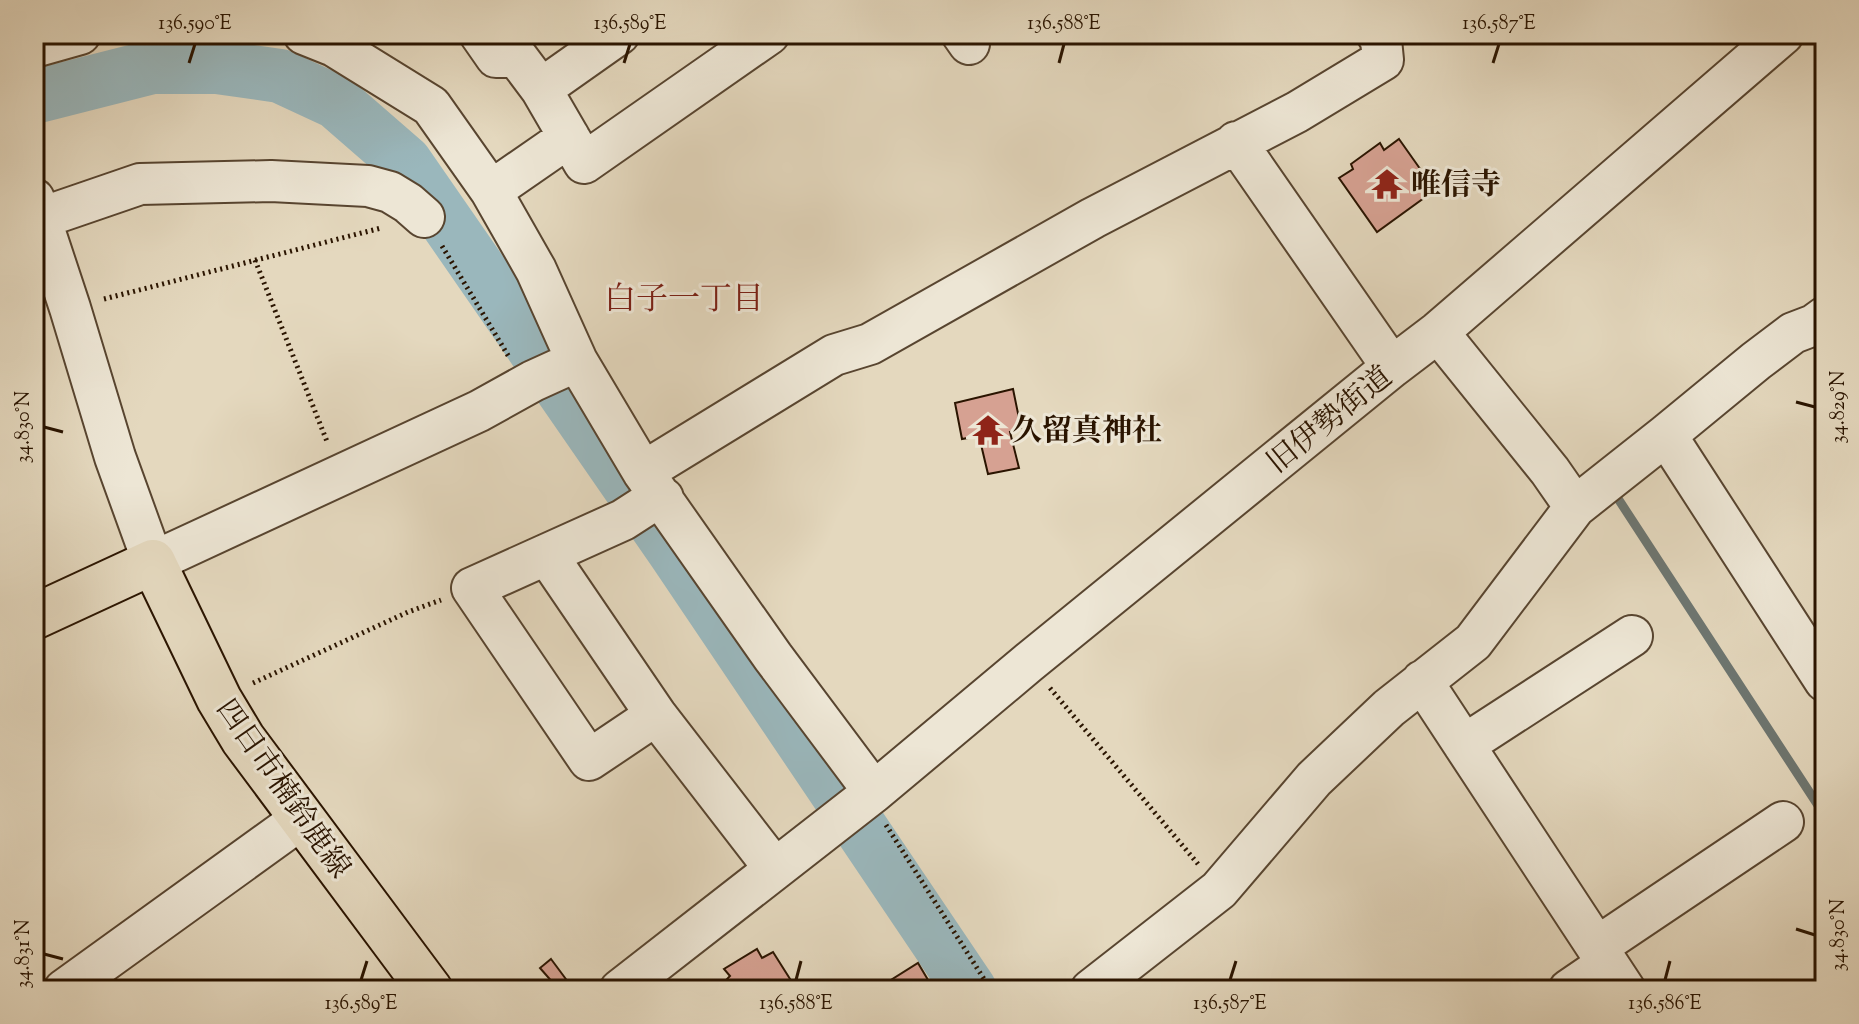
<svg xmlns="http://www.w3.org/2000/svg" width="1859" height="1024" font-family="'Sorts Mill Goudy','Noto Serif JP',serif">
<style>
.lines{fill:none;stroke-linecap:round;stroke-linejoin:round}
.stream{stroke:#6d7671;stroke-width:9}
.river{stroke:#9ab7bc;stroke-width:54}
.building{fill:#d6a192;stroke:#2a1400;stroke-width:2}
.minor-casing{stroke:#584530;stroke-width:44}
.major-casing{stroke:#2a1400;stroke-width:48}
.path{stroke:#2a1400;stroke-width:5;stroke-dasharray:2 4;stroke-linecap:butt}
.minor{stroke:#ede6d5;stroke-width:40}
.major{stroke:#e4d8be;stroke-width:44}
.ticks{fill:none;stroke:#2a1400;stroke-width:3}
.labels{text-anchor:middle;stroke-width:6;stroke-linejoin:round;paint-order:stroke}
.poi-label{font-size:30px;font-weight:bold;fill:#2a1400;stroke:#ede6d5;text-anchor:start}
.street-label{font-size:30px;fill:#2a1400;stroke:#ede6d5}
.neighbourhood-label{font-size:32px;fill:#7a1f14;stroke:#ede6d5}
.neatline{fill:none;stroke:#2a1400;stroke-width:3}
.ticks-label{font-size:20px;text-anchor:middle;fill:#2a1400}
</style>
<rect width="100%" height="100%" fill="#e4d8be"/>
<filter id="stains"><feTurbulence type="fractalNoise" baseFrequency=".0025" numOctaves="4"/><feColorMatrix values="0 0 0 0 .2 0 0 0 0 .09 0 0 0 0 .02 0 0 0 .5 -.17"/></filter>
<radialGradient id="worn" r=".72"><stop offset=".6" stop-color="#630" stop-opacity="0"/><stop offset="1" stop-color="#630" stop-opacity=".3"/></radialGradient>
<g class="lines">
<path class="stream" d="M1615,494L1825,816"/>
<path class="river" d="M34,97L152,67H217L280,76L336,102L405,162L674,551L970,990"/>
</g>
<path class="building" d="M1399,139L1435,190L1377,232L1339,178L1353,169L1351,164L1380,143L1384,150Z
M1013,389L1021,428L1010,432L1019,468L988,474L979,436L962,439L955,403Z
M757,949L762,958L773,952L797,990H733L726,980L730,976L724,969Z
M551,959L574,990H548L555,985L540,968Z
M918,963L934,990H875Z"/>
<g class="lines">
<defs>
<path id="minor" d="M304,34L334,46L431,106L491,191L536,270L577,361L643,472L773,657L874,792
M480,34L496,57H517L541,89L584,163L769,34
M962,34L969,44
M34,47L80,34
M541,89L619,34
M1236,142L1392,367
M491,191L569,137
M34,199L70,308L115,457L153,562L479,411L533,381L577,361
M41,218L140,184L271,181L368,186L390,192L408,203L424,217
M1438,332L1550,471L1575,507
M1666,435L1825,681
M643,472L834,355L870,344L1093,218L1297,112L1383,60L1381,40L1377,34
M547,555L656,715L775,869
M1422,681L1625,990
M656,715L589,760L472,588L623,520L654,500L663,498
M1464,745L1632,636
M1597,947L1783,822
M64,990L301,819
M620,990L874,792L1028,663L1392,367L1438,332L1783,34
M1091,990L1219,890L1314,779L1389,708L1473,642L1575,507L1666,435L1756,361L1793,333L1814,325L1825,317
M1569,990L1607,964"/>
<path id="major" d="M34,617L153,562L219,699L243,739L430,990"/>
</defs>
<use href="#minor" class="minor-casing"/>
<use href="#major" class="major-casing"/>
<path class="path" d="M442,246L509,357
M255,260L328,444
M104,299L381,228
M253,683L408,612L441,600
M1050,688L1198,864
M886,825L991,990"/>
<use href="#minor" class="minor"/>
<use href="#major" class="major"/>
</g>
<path class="ticks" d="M189,63L195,44M624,63L630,44M1059,63L1064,44M1493,63L1499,44M1796,402L1815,407M44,427L63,432M1796,929L1815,935M44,954L63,959M361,980L367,961M796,980L801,961M1230,980L1236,961M1665,980L1670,961"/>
<defs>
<symbol id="temple-bare" viewBox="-9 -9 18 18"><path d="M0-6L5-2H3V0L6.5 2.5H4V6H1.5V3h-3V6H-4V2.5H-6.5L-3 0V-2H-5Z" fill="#8f2418" stroke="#ede6d5" stroke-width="2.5" paint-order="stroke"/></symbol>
</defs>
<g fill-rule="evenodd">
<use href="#temple-bare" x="1365" y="162" width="44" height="44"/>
<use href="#temple-bare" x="966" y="408" width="44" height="44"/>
</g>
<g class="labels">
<g class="poi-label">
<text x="1411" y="194">唯信寺</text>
<text x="1012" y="440">久留真神社</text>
</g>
<g class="street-label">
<text transform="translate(1329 419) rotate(-39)" y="10">旧伊勢街道</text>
<text transform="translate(284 788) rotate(55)" y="10">四日市楠鈴鹿線</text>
</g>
<g class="neighbourhood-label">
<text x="684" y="309">白子一丁目</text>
</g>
</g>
<rect width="1859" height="1024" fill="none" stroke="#e4d8be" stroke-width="88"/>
<rect x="44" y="44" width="1771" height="936" class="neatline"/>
<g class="ticks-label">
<text x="195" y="29">136.590°E</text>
<text x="630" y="29">136.589°E</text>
<text x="1064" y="29">136.588°E</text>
<text x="1499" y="29">136.587°E</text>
<text transform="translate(1837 407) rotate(-90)" y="7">34.829°N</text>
<text transform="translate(22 427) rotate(-90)" y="7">34.830°N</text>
<text transform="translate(1837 935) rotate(-90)" y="7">34.830°N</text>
<text transform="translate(22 954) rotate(-90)" y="7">34.831°N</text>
<text x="361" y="1009">136.589°E</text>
<text x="796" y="1009">136.588°E</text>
<text x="1230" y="1009">136.587°E</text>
<text x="1665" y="1009">136.586°E</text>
</g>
<rect width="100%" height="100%" filter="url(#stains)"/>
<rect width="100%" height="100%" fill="url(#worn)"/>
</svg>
